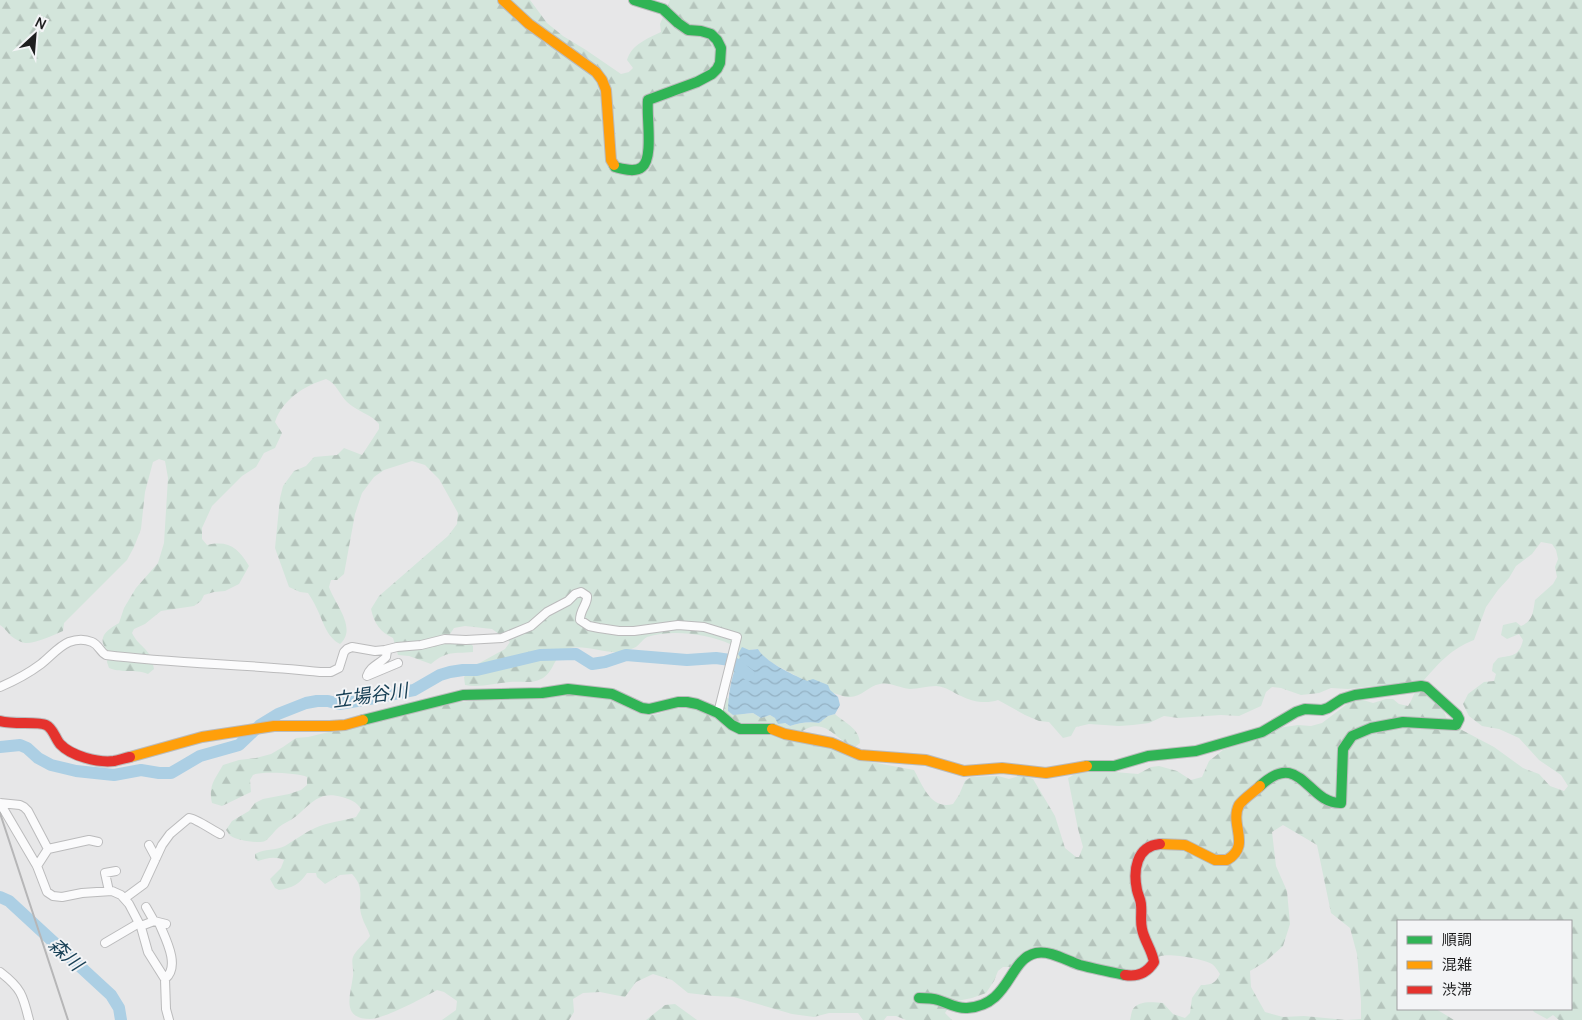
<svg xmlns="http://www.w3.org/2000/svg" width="1582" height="1020" font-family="Manrope,'Noto Sans JP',sans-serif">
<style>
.forest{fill:url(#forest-firs);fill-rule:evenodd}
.water{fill:url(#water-waves)}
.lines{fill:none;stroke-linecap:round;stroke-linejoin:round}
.river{stroke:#accfe4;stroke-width:12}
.street-casing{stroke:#bbbbbc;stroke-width:10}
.fast-casing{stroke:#bbbbbc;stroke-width:12}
.slow-casing{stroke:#bbbbbc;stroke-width:12}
.jam-casing{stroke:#bbbbbc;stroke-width:12}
.street{stroke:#fbfbfc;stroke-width:8}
.fast{stroke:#30b455;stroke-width:10}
.slow{stroke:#ff9f0a;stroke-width:10}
.jam{stroke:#e5322d;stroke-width:10}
.rail{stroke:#b6b6b7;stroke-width:2}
.labels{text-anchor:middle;stroke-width:4;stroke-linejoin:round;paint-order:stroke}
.water-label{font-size:19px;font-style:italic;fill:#173f55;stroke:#f3f4f6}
</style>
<defs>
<pattern id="forest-firs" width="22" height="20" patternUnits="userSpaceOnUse" patternTransform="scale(1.25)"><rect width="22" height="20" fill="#d3e5db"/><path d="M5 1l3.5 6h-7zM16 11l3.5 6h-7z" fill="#b5c4bc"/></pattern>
<pattern id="water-waves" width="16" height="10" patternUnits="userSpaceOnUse" patternTransform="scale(1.25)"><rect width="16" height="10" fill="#accfe4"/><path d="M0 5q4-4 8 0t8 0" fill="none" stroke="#94b1c3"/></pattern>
</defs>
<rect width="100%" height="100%" fill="#e7e7e8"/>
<path class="forest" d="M0,0H530L547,23L563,36L586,50L621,74L629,72L633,68L627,60C632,44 647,39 661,32L660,24L670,0H1582V1020H1559L1553,1015L1547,1019L1534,1012L1532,1009H1571V921H1398V1009H1436L1454,1020H1130C1131,1017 1131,1014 1132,1011C1136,1000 1153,1002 1163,1003L1173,1014L1185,1018L1190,1013L1192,998L1201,985C1211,985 1216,983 1220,974C1218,971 1215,966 1212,964C1204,959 1170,953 1161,956C1149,959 1147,969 1134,973L1034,950L1014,967H1003L998,971L994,981L986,993L972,998L952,1002L945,1013L952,1020H906L896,1016H887L884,1020H863L858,1013H829L814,1017L792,1014L734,997L714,996L688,993L672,980L653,974L636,982L625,997L600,992L583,993L573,999L574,1012L569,1020H442L456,1010L457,1001L444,992L437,990C423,998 384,1019 370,1019C340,1019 351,994 353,976C354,970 351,962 353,957C355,951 366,942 370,936C368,929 364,924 362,917C356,900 367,890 352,874L340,875L325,884L317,877L316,873H307C300,884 292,888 279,890L275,888L270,879L281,868L284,860C275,856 267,858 258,861L255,858V854C265,848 275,851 285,846C295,840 304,833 315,828C328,822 343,821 356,817L361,809C356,801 351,800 342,797C319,790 311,804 295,817C290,821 284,823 279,827C274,831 270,838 265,841C260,844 235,840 231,836C229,835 228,832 226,830L232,821L249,811L255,803L263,799L289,794L301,790L307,785V777C299,773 260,771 253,775L250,780L251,792L222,806L212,803C208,786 215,779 223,765L239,760L256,758L271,754L283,747L296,738L308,737L441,705C474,699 506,699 539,698C548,698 557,696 566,695C579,694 594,696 607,699C621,702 632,713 646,715C656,716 663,712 672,709C691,703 701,708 719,716L725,696L729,699L728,703L746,714L753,713L761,718L770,715L790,726C799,723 809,721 819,723L828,716L835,714C845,723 859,728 860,743L855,747C835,741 825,714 800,733L849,756L866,761L914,770C923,786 931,810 953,804L959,795L965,781L971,777L998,776L1009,779L1022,775L1033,779L1055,816L1065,848L1076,857H1079L1083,847L1078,829L1068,778L1077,773L1103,771L1138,774L1151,767L1159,766L1177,771L1191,780L1202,777L1209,761L1223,750L1263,737L1278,728L1298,725L1311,726L1322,723L1351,701L1360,699L1373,703L1386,699H1393L1399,704L1408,706L1411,701L1415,692H1424L1443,709L1447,720L1460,729L1494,747L1523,768L1539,774L1550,786L1564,791L1568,786L1561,775L1539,760L1519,738L1499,729L1482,726L1469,716L1463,704L1468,694L1484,682L1494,681L1496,674L1492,671L1493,664L1498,658C1512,655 1519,657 1523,640L1519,634L1507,639L1501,635L1503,625L1516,622L1521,626C1533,621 1533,612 1535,600L1553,584L1557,577L1555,567L1558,559L1556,550L1552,544L1541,542L1532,554L1516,566L1509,578L1498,590L1486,607L1474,640C1451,649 1440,662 1424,680L1420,682L1384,687L1372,686L1348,689L1331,688L1319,693L1301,695L1281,688L1272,687L1266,692L1261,706L1239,716L1221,715L1178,718L1164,716L1149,723L1133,725L1119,726L1089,724L1076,727L1071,736L1063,738L1049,722L1039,721L1025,715L998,700C987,704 972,702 961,696C952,692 947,687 936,686C927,686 918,689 910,689C899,688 890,682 880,684C868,686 861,698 848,697C834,696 774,666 762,656C761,654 759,651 758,649C736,650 742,664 731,676L730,644C707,634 672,629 647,637C643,639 640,644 636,647C632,649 625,651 621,652C606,654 577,642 565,650C554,657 553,674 541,679C532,684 520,681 510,682C495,683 480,688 465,685L464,677L474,666L505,649L510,642L492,629L465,626L454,628L450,634L452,641L470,643L473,646V652C453,654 448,650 431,664L409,656L398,655L393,638C380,632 374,623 371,609L379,596L448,536L457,524L458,513L439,479L425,465L412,461L384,470L374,477L362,493L355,514L344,574L337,580H331L329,587C334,603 358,628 340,644C326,637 323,620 316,607C314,602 311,598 308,593L300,592L289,587L275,548L280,498L283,486L294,471L306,466L314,457L337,455L344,448L362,455L379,429V424C371,414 356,411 347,402C339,394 337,384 326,379C304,386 283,399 275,422L282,433L275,448L264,453L256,467L242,476L212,506L202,528V539L207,545C229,540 238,548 249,566L239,584L225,591L214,592L204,595L201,601L194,606L161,611L145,624L134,629L132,633C140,649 151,647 154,669L148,674C133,668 124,674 109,668L107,662L108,651C95,638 108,629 119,623L124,608L136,588L158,563L164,543L168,478L165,461L159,459L153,462L145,492L141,529L134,547L127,560L64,623L63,631C54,635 34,644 25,643C20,642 15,639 11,636C7,632 5,628 0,625ZM1283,825L1317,845L1331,913L1350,928L1357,954L1361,1001V1019L1346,1020L1304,1016L1283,1017L1265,1012L1251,987L1250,971L1265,962L1283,946L1290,924L1287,891L1276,866L1272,832Z
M675,1004L697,1020H646L665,1005Z"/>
<path class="water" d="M742,647L749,650L758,649C765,662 793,675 807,681L813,679L828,685L830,690L838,697L840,705L835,714L828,716L819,723C809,721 799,723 790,726L785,723L778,724L775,718L770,715L761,718L753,713L733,715L728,711C728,694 732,672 740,657L738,654Z"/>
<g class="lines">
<path class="river" d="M0,747L20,745L27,748L38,758L51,765L76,771L114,775L141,770L159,773H171L200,756L239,745L260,725L278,714L306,703L317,701H328L339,704L369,699L414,690L440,675L450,672L463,670H477L540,655L576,654L592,664L605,662L626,655L687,660L716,658L730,660L749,675
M0,897L9,901L111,995L119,1008L121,1020"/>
<defs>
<path id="street" d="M385,650L397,647L421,645L445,639L466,640L502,638L531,626L547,612L568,601L575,594L581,592L587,596C588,604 580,609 580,620L589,626L599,628L619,631H634L678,625L704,627L737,637L718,713
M0,687C14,681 29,673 41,664C50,657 59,646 69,642C77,639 85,639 92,642C99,645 100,652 106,655C177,664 249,664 320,672H331L339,668L344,652L347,649L352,647L375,651L385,650L387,651L386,657C380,664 370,666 367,676L398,663
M0,803L37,866L47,892L53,896L62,897L82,893L112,891L121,895L129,904L141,927L148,952L165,979L166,1009L169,1020
M0,803L20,805L24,807L28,811L48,849L37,866
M149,845L156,858
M48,849L89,840L98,842
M109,891L105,873L116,871
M125,898L144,884L162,845L170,834L189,818C195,818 212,830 220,834
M146,907L154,921
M159,923C165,938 181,966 165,979
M141,926L154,921L166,924
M105,943L139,923
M0,972C21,988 23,995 29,1020"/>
<path id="fast" d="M614,165L615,167C623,169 635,173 642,167C654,158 646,115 648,100L697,82L712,74L717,69L720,63L721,48L717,40L711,34L701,31L688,30L678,23L663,9L634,0
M363,720L463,695L542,693L568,689L612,694L642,708L649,709L678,702H687L697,704L718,713L732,725L740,729H772
M1087,766H1114L1148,756L1196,751L1262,732L1296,712L1305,709L1322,710L1328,708L1342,699L1355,695L1421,686L1426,687L1457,715L1459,719L1456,725L1403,722L1371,728L1352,736L1343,749L1341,803C1307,804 1301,748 1260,786
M919,998C925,998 932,998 938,1000C948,1003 957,1009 967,1008C1011,1005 1008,959 1036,953C1050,950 1067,961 1080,965C1095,969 1110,972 1125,975"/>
<path id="slow" d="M503,0L529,24L596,72L602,80L606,90L611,160L614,165
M772,729L785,734L832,743L860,755L926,760L964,771L1002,768L1046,773L1087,766
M130,757L202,737L274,726H330L345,725L363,720
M1160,844L1185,845L1215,860H1227C1252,845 1229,825 1239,805C1244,798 1254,792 1260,786"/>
<path id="jam" d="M0,721C12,725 38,721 46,725C53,728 55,738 60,744C71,756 98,763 114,761C119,760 125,758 130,757
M1125,975C1138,977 1147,973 1154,962C1152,950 1144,940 1142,929C1140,921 1142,913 1141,905C1141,900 1138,895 1137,890C1133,871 1136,846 1160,844"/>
</defs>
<use href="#street" class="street-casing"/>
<use href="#fast" class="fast-casing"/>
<use href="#slow" class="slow-casing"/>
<use href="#jam" class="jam-casing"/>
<use href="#street" class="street"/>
<use href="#fast" class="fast"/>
<use href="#slow" class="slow"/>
<use href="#jam" class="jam"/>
<path class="rail" d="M0,813L68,1020"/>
</g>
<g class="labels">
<g class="water-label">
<text transform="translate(370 695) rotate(-8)" y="7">立場谷川</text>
<text transform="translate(66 954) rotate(43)" y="7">森川</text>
</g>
</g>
<rect x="1397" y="920" width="175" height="90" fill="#f3f4f6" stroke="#9e9ea0"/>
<rect x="1407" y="936" width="25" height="8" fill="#30b455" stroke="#9e9ea0"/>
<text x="1442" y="945" font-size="15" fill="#1e1e1f">順調</text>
<rect x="1407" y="961" width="25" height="8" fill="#ff9f0a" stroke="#9e9ea0"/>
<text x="1442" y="970" font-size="15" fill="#1e1e1f">混雑</text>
<rect x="1407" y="986" width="25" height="8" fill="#e5322d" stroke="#9e9ea0"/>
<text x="1442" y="995" font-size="15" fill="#1e1e1f">渋滞</text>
<g transform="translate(35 35) rotate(26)" stroke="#f3f4f6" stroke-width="4" paint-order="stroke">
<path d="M0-4L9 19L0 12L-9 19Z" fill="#1e1e1f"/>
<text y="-8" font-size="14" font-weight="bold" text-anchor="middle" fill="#1e1e1f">N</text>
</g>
</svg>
